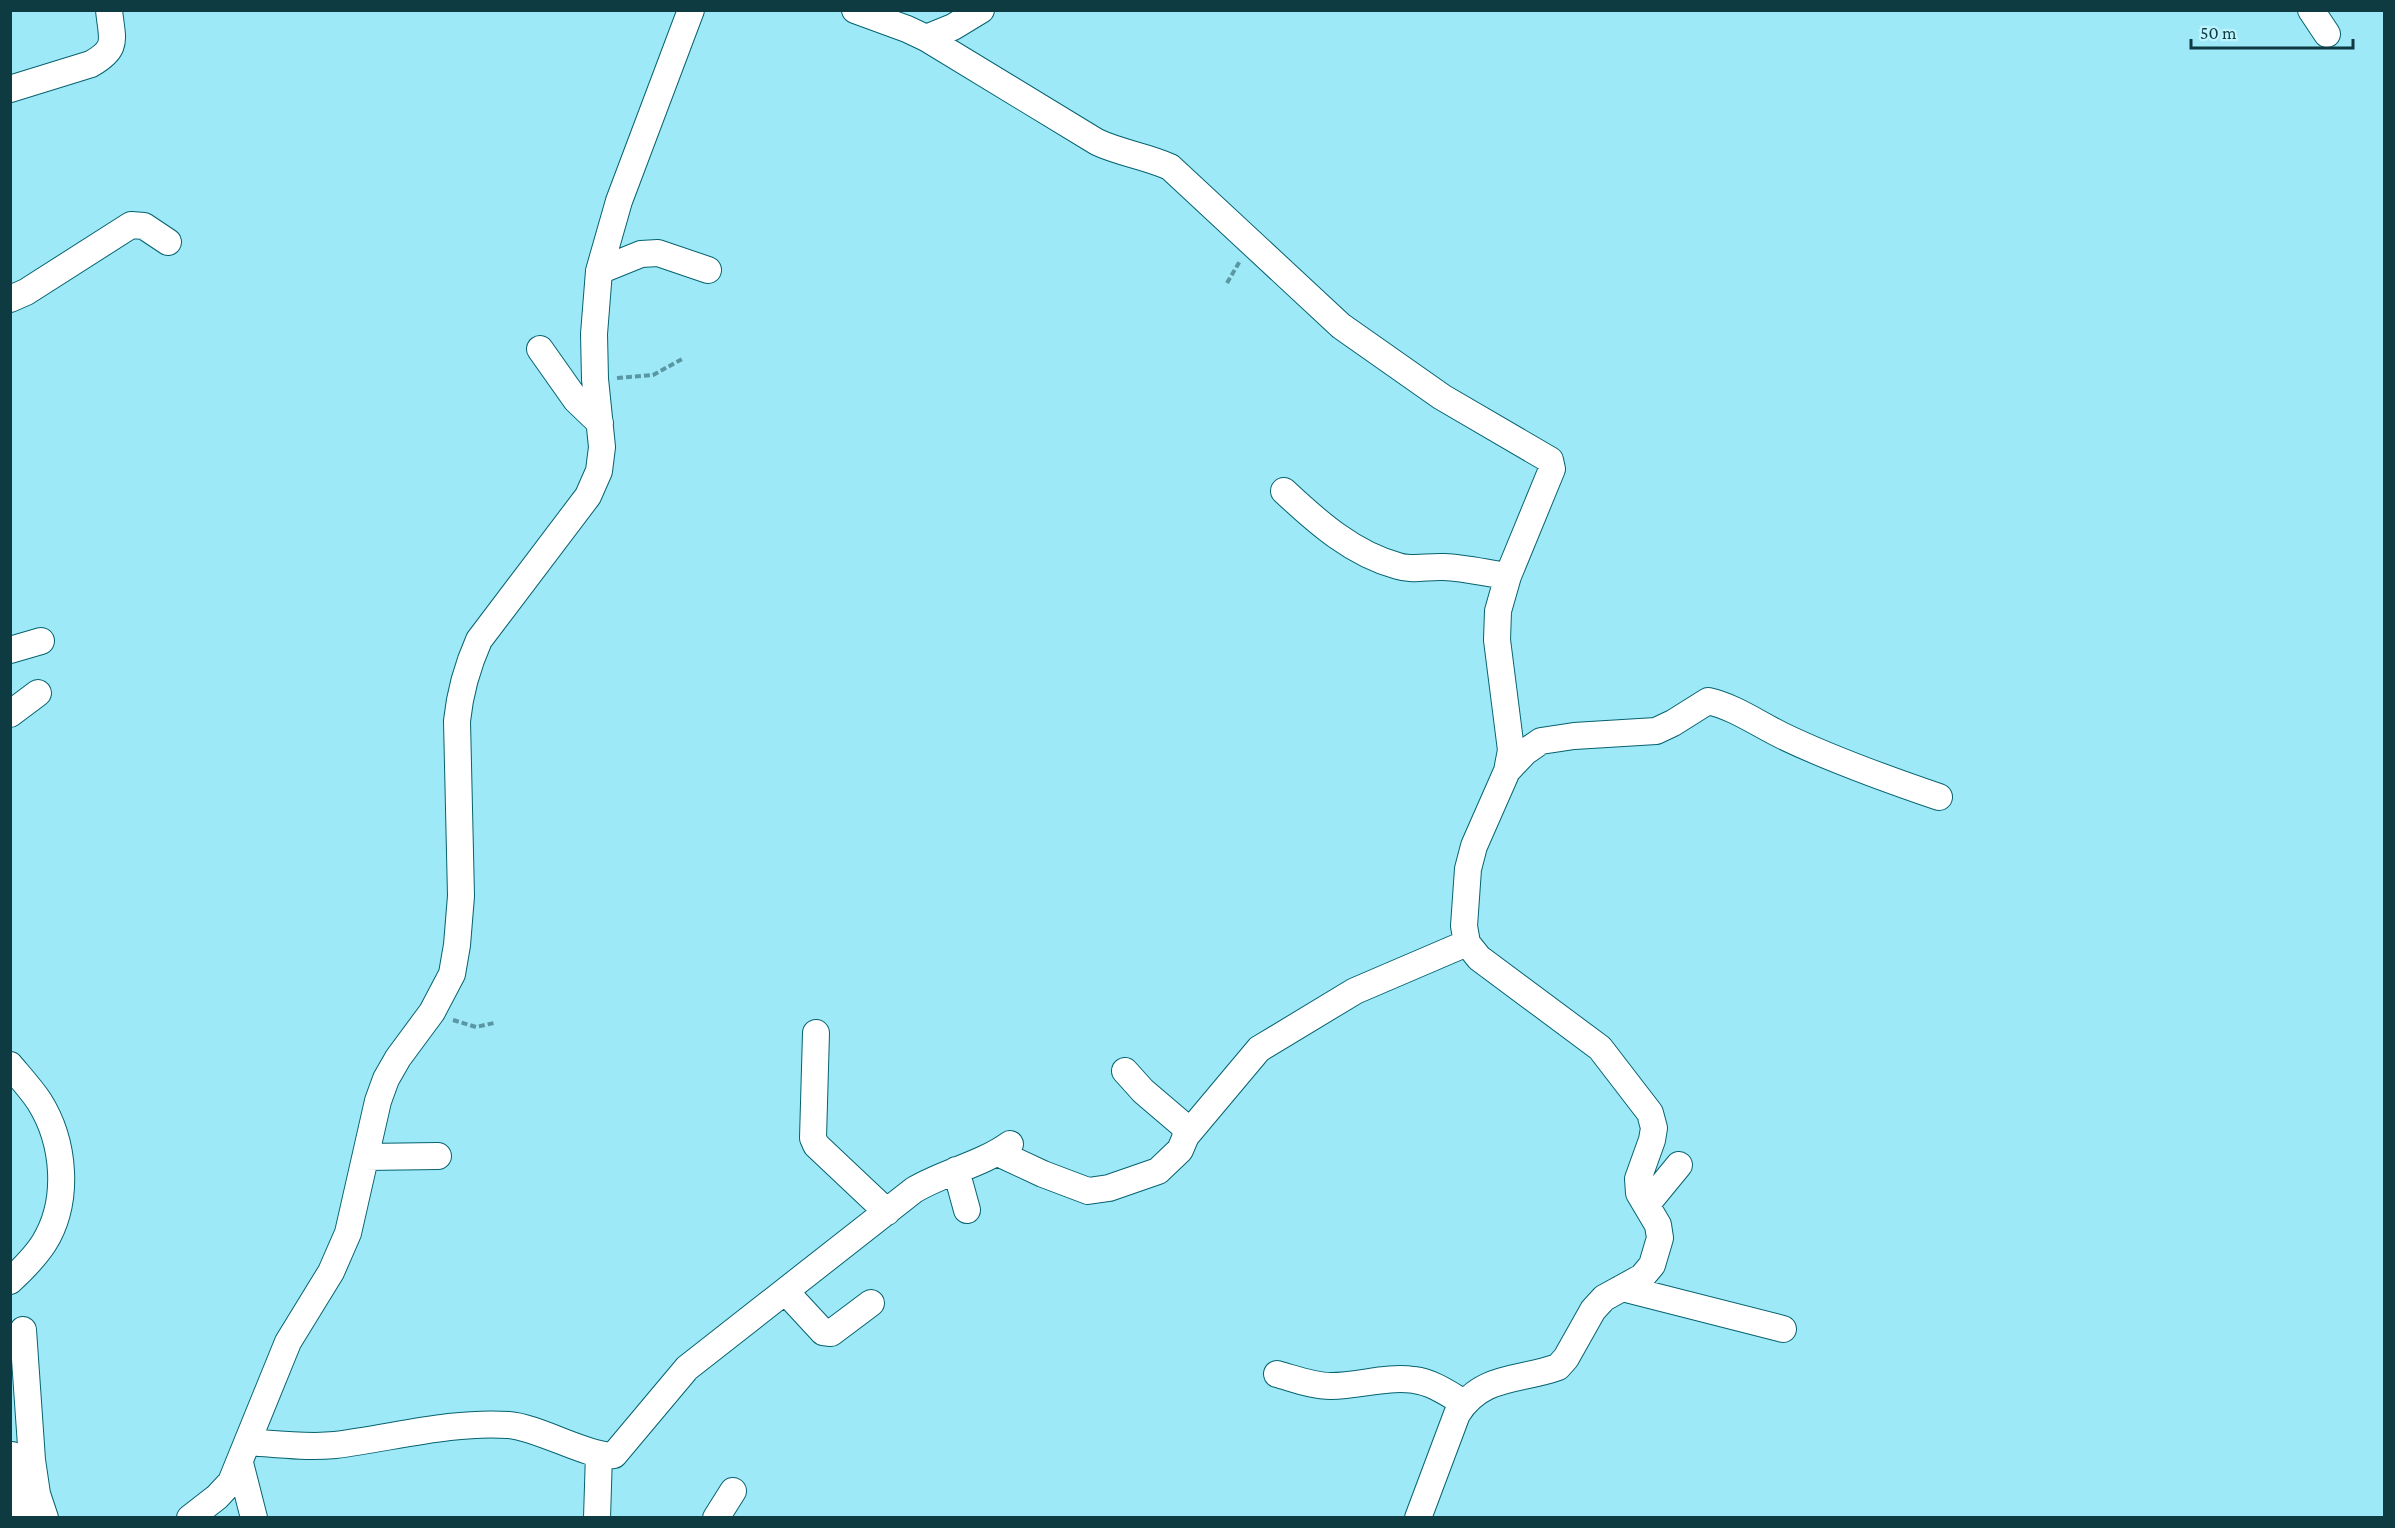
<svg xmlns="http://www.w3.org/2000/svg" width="2395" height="1528" font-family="'Crimson Pro',serif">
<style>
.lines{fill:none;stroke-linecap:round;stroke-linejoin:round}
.minor-casing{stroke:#06626f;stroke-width:28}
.path{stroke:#5a97a3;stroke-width:4;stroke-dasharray:6 3;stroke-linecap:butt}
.minor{stroke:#fff;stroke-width:26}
</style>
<rect width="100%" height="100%" fill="#9de9f8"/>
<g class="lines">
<defs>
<path id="minor" d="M855,10L907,29L926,38L1097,142C1120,153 1146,156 1170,167L1341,326L1442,397L1550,460L1552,469L1508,576L1498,611L1497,640L1511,750L1507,771L1474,846L1468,869L1464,926L1467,943L1479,958L1600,1048L1650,1113L1654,1128L1652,1140L1638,1179L1639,1193L1658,1225L1660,1238L1652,1265L1642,1277L1604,1298L1593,1310L1566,1358L1558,1367C1520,1381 1482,1374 1457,1414L1418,1518
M2311,10L2327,34
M926,38L953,27L981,10
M10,89L91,64C119,48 112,40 109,10
M599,271L641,254L658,253L708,270
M10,299L26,292L131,225L144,226L168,242
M540,349L576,400L600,423
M1284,491C1317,522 1353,554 1398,566C1413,571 1428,566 1444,567C1465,568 1486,573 1508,576
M10,650L41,641
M10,714L38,693
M1507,771L1525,752L1541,741L1574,736L1656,731L1673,723L1708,701C1735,707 1758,724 1783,736C1833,760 1886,779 1939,797
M816,1033L813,1138L816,1145L887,1212
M10,1065C20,1077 31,1089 39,1101C65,1142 70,1201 44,1243C35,1257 23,1269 10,1281
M1186,1136L1259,1049L1355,991L1467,943
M998,1153L1043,1174L1088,1191L1109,1188L1158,1171L1180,1150L1186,1136L1184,1126L1143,1091L1125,1071
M366,1157L438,1156
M956,1170L967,1210
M1647,1204L1679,1165
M1622,1288L1783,1329
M786,1292L823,1332L831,1333L871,1303
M23,1330L32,1460L37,1494L45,1518
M1277,1374C1295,1379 1313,1386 1331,1386C1359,1386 1386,1376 1414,1380C1432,1382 1449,1394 1464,1403
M248,1442C276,1444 307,1448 335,1445C392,1438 451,1421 509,1425C538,1427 592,1459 614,1455L687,1368L914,1190C944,1172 981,1165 1010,1144
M12,1455L16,1502L24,1518
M240,1463L254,1518
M190,1518L217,1497L231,1482L288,1342L331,1272L348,1233L378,1101L386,1079L398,1058L432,1012L452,974L457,945L461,896L457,721C460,691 467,667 479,640L588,496L599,471L602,447L595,379L594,334L599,271L619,201L691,10
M597,1518L599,1454
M716,1518L733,1491"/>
</defs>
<use href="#minor" class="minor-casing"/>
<path class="path" d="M1227,283L1240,261
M617,378L653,375L684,358
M453,1020L476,1027L494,1023"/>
<use href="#minor" class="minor"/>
</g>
<rect width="2395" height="1528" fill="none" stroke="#0e3a42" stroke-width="24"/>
<path d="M2191 39v9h162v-9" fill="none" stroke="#0e3a42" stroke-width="3"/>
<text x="2200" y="39" font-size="18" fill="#0e3a42" stroke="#bcf3fe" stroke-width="4.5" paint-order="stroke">50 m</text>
</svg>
